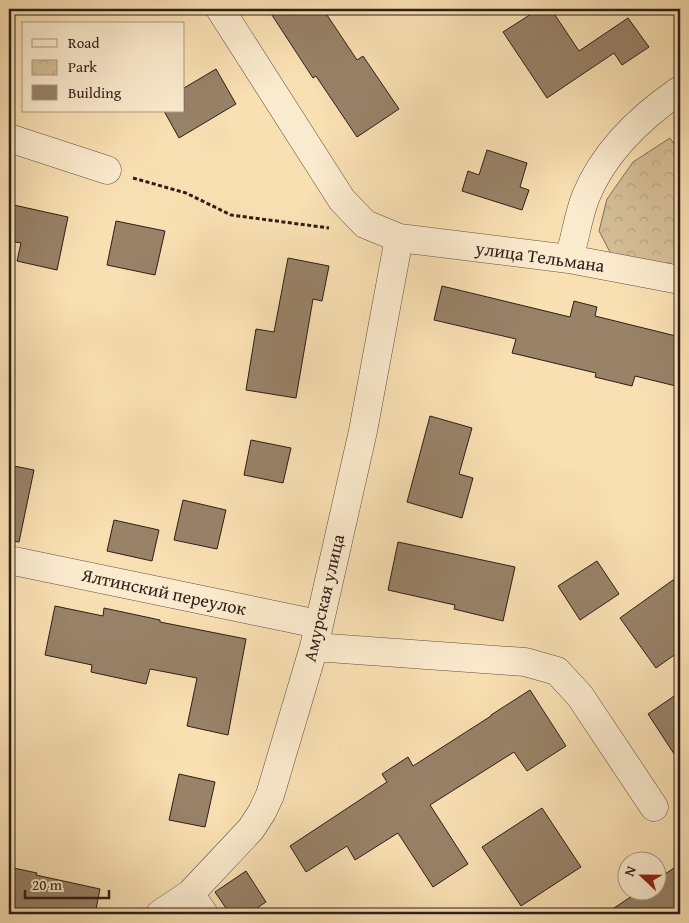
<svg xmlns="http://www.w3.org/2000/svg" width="689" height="923" font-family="'Gentium Book Plus',serif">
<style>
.park{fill:url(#park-crowns);stroke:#826e58}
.building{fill:#988268;stroke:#2e1d17}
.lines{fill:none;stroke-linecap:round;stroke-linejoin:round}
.minor-casing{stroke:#614e3e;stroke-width:29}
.path{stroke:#2e1d17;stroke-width:3;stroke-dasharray:4 2.5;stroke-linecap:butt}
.minor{stroke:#fbebce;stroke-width:28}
.labels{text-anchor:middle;stroke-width:5;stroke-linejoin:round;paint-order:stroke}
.street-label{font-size:18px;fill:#2e1d17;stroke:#fbebce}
</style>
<defs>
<pattern id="park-crowns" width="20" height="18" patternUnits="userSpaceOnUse" patternTransform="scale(1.25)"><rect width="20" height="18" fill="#d6bf98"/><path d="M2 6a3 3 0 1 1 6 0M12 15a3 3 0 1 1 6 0" fill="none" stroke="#b8a482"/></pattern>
</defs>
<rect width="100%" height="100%" fill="#f9e0b3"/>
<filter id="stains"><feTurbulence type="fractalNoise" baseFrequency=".004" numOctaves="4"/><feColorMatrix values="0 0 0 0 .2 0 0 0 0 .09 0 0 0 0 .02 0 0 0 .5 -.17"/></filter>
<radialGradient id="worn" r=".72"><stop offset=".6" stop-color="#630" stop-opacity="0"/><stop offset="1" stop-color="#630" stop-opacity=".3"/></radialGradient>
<path class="park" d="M670,138L680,153V269L612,256L599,231L607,199L633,162Z"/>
<path class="building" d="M268,9H323L357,60L363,56L399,109L357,137L316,76L313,78Z
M539,9H551L579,51L628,18L649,47L622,65L614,53L547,98L503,32Z
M216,69L236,104L179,138L164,111H184V88Z
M487,150L527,163L520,187L529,190L522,210L462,191L468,171L479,175Z
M9,204L68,217L57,270L17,261L21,243L9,241Z
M116,221L165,231L155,275L107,265Z
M288,258L329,266L322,301L313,299L296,398L246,390L256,329L274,332Z
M442,286L570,317L574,301L597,307L595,316L680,337V387L635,376L632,386L595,377L596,373L512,353L516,339L434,320Z
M430,416L472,428L459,474L473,478L462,518L407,502Z
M251,440L291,448L283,483L244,475Z
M9,465L34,470L19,542L9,541Z
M183,500L226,510L217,549L174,540Z
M114,520L159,530L152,561L107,551Z
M398,542L515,567L503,621L454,609L455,605L388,590Z
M597,561L619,594L580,620L558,586Z
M680,575V651L656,668L620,618Z
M55,606L103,616L104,608L160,620V622L246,639L228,735L187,726L197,678L150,669L146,684L91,672L92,665L45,655Z
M530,690L566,746L527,771L514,752L430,805L468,864L433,887L398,833L355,860L347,846L306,872L290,846L387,782L382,774L408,757L413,766L491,716V715Z
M680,692V763L648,714Z
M179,774L215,782L205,827L169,820Z
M542,808L581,867L521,906L482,847Z
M680,864V914H605L641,890H656V880Z
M9,867L37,873L36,875L100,889L95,914H9Z
M246,871L266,902L248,914H230L215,892Z"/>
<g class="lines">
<defs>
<path id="minor" d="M220,9L342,200L365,224L399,238L569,259L680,280
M9,138L107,170
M569,259C575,239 578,216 586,196C604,152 642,116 680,90
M9,560L318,624
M314,647L525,662L557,671L580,696L654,807
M190,894L204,914
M160,914L190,894L251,829L262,812L270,795L314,647L363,431L399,238"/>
</defs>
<use href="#minor" class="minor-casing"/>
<path class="path" d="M133,178L186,193L231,215L329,228"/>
<use href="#minor" class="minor"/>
</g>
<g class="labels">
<g class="street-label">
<text transform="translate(540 257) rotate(8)" y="6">улица Тельмана</text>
<text transform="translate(164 592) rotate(12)" y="6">Ялтинский переулок</text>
<text transform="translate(324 598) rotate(-77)" y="6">Амурская улица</text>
</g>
</g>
<rect width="689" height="923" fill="none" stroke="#f9e0b3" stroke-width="30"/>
<rect x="10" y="10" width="669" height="903" fill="none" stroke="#2e1d17" stroke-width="2.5"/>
<rect x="15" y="15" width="659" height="893" fill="none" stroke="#2e1d17"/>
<rect x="22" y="22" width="162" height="90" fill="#fbebce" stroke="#a99985"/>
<rect x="32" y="39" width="25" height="8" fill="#fbebce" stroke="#a99985"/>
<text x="68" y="48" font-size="15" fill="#2e1d17">Road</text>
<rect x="32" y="60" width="25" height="15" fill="url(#park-crowns)" stroke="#a99985"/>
<text x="68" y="72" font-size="15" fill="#2e1d17">Park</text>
<rect x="32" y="85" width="25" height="15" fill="#988268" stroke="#a99985"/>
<text x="68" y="98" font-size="15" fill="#2e1d17">Building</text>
<g transform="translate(642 876) rotate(292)"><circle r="24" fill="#fbebce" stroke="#a99985"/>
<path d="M0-4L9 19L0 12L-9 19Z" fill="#8f2418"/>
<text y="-8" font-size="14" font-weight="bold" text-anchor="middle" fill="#2e1d17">N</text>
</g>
<path d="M25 890v8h84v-8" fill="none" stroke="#2e1d17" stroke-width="2.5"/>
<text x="32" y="890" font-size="15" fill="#2e1d17" stroke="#fbebce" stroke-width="4" paint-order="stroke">20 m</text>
<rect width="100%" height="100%" filter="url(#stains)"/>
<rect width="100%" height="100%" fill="url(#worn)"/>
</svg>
